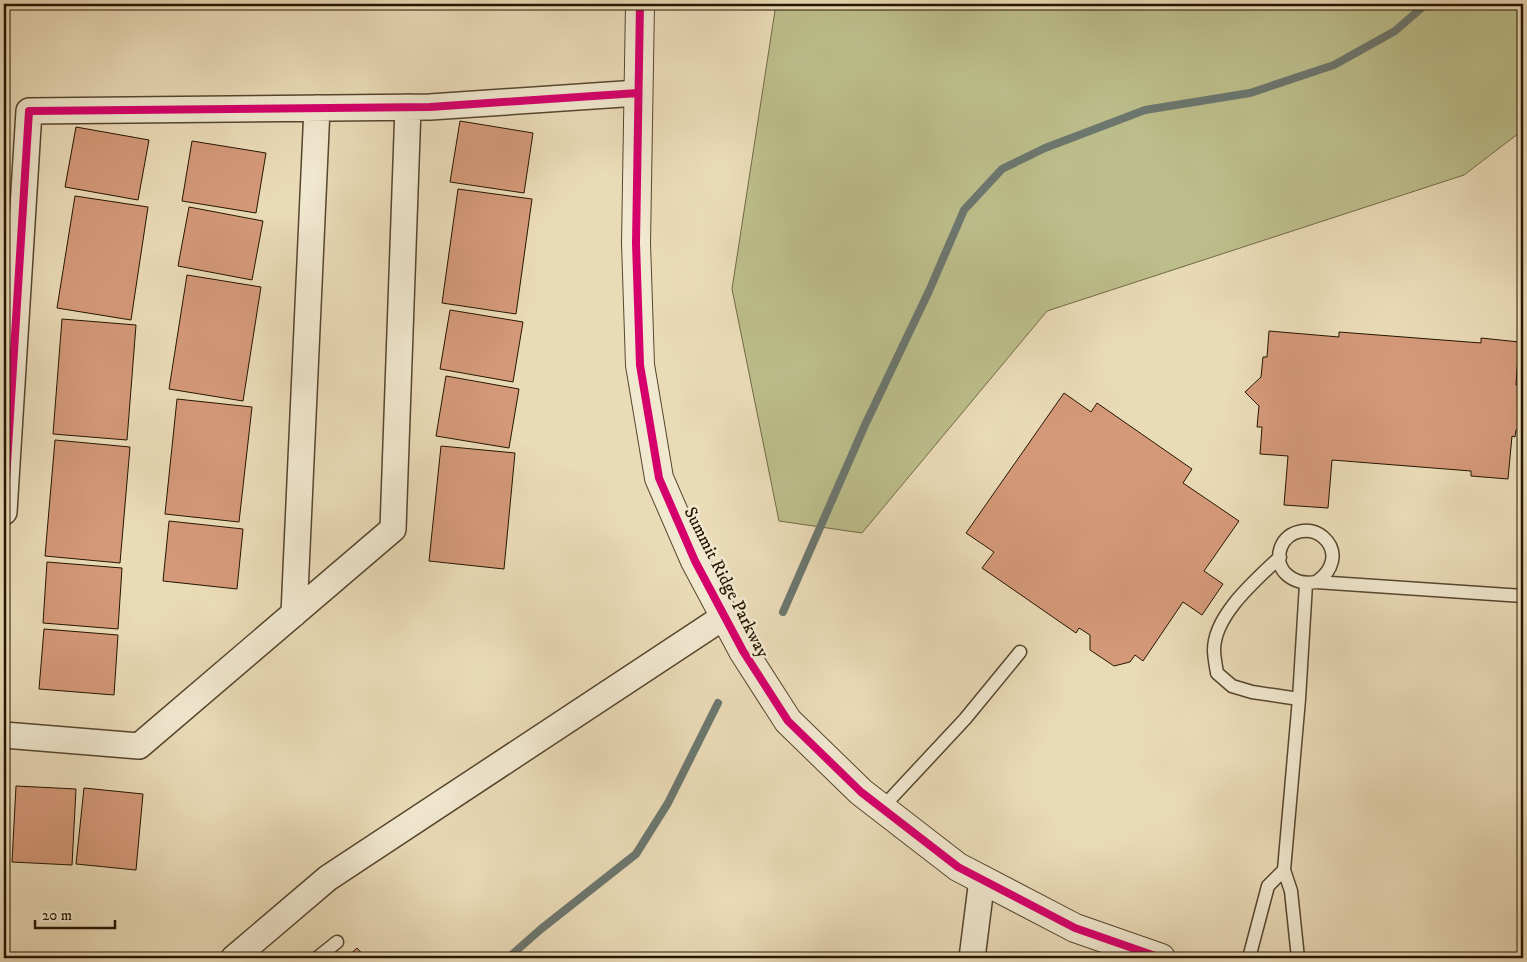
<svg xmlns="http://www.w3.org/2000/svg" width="1527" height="962" font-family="'IM FELL DW Pica',serif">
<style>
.green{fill:#bcbe8b;stroke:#706a46}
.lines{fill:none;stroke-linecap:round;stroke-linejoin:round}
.stream{stroke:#6c776f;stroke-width:8}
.building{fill:#d49979;stroke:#251500}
.service-casing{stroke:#56462e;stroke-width:15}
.minor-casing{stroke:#56462e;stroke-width:28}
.tertiary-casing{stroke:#56462e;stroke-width:30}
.service{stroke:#f1e8d0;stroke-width:12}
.minor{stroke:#f1e8d0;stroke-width:25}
.tertiary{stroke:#f1e8d0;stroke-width:28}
.cycleway-casing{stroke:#f1e8d0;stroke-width:11}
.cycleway{stroke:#d6006c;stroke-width:8}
.labels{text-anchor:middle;stroke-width:5;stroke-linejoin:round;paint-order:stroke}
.street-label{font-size:18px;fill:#251500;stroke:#f1e8d0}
</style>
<rect width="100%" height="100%" fill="#eadbb7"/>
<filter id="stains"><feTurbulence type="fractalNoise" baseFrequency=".004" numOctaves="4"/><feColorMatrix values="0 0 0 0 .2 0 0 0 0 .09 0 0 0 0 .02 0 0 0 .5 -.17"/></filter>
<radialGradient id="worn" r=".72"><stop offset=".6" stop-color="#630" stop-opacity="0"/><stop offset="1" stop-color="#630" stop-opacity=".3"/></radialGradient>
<path class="green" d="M776,4H1523V130L1464,175L1047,311L862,533L779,521L732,289Z"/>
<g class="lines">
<path class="stream" d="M783,612L865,425L929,291L964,210L1002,169L1045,148L1145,110L1250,93L1334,65L1395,31L1426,4
M508,958L541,929L636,854L668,803L718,703"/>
</g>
<path class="building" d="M460,121L533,133L524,193L450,182Z
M76,127L149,140L138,200L65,187Z
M192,141L266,153L256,213L182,201Z
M458,189L532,199L516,314L442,303Z
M75,196L148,207L131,320L57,308Z
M189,207L263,221L252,280L178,266Z
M187,275L261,287L243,401L169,389Z
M450,310L523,322L513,382L440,369Z
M62,319L136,325L127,440L53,434Z
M1269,331L1339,337V332L1481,343V338L1519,342L1516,385H1519V392H1523V430H1516L1515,437L1512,436L1508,479L1471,476V471L1332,460L1328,508L1284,505L1288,456L1260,454L1262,427H1257L1259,406L1245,392L1261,377L1263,357H1267Z
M446,376L519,389L509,448L436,436Z
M1064,393L1091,412L1097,403L1192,469L1183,483L1239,521L1204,571L1223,584L1202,615L1183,602L1143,661L1135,655L1130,662L1114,666L1090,650V635L1079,628L1076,633L982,568L994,552L966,533Z
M177,399L252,407L239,522L165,514Z
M55,440L130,447L120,563L45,556Z
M441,446L515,453L504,569L429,561Z
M169,521L243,529L237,589L163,581Z
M47,562L122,568L118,629L43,623Z
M44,629L118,635L114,695L39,689Z
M16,786L76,789L72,865L12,862Z
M84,788L143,794L136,870L76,864Z
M357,948L366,958H346Z"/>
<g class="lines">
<defs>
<path id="service" d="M1280,557C1256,580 1214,615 1214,650C1214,657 1216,666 1217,673L1232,686L1252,692L1299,699
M1316,582C1332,572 1340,552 1323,537C1310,526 1288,530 1281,547C1272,571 1295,586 1316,582L1523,596
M882,808L965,719L1020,652
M317,958L337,942
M1249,958L1268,886L1284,870
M1298,958L1291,891L1284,870L1299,699L1306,584"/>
<path id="minor" d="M4,512L29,111L430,107L638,93
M294,614L317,108
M4,735L139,746L393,529L408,107
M234,958L328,878L725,616
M972,958L982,879"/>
<path id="tertiary" d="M640,4L636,243L640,365L659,478L695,561L743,651L788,721L861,792L958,867L1075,928L1161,958"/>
</defs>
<use href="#service" class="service-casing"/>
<use href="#minor" class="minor-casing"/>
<use href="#tertiary" class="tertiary-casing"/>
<use href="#service" class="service"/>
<use href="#minor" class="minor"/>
<use href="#tertiary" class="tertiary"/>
<defs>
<path id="cycleway" d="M640,4L636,243L640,365L659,478L695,561L743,651L788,721L861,792L958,867L1075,928L1161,958
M4,512L29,111L430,107L638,93"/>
</defs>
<use href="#cycleway" class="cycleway-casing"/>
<use href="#cycleway" class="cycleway"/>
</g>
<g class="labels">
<g class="street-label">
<text transform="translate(727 582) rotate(63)" y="6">Summit Ridge Parkway</text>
</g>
</g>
<rect width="1527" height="962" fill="none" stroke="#eadbb7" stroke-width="20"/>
<rect x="5" y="5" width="1517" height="952" fill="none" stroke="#251500" stroke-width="2.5"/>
<rect x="10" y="10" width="1507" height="942" fill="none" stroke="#251500"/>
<path d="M35 920v8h80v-8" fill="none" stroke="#251500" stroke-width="2.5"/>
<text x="42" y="920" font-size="15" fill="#251500" stroke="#f1e8d0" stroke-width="4" paint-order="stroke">20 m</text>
<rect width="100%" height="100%" filter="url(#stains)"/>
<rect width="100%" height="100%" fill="url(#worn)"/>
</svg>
